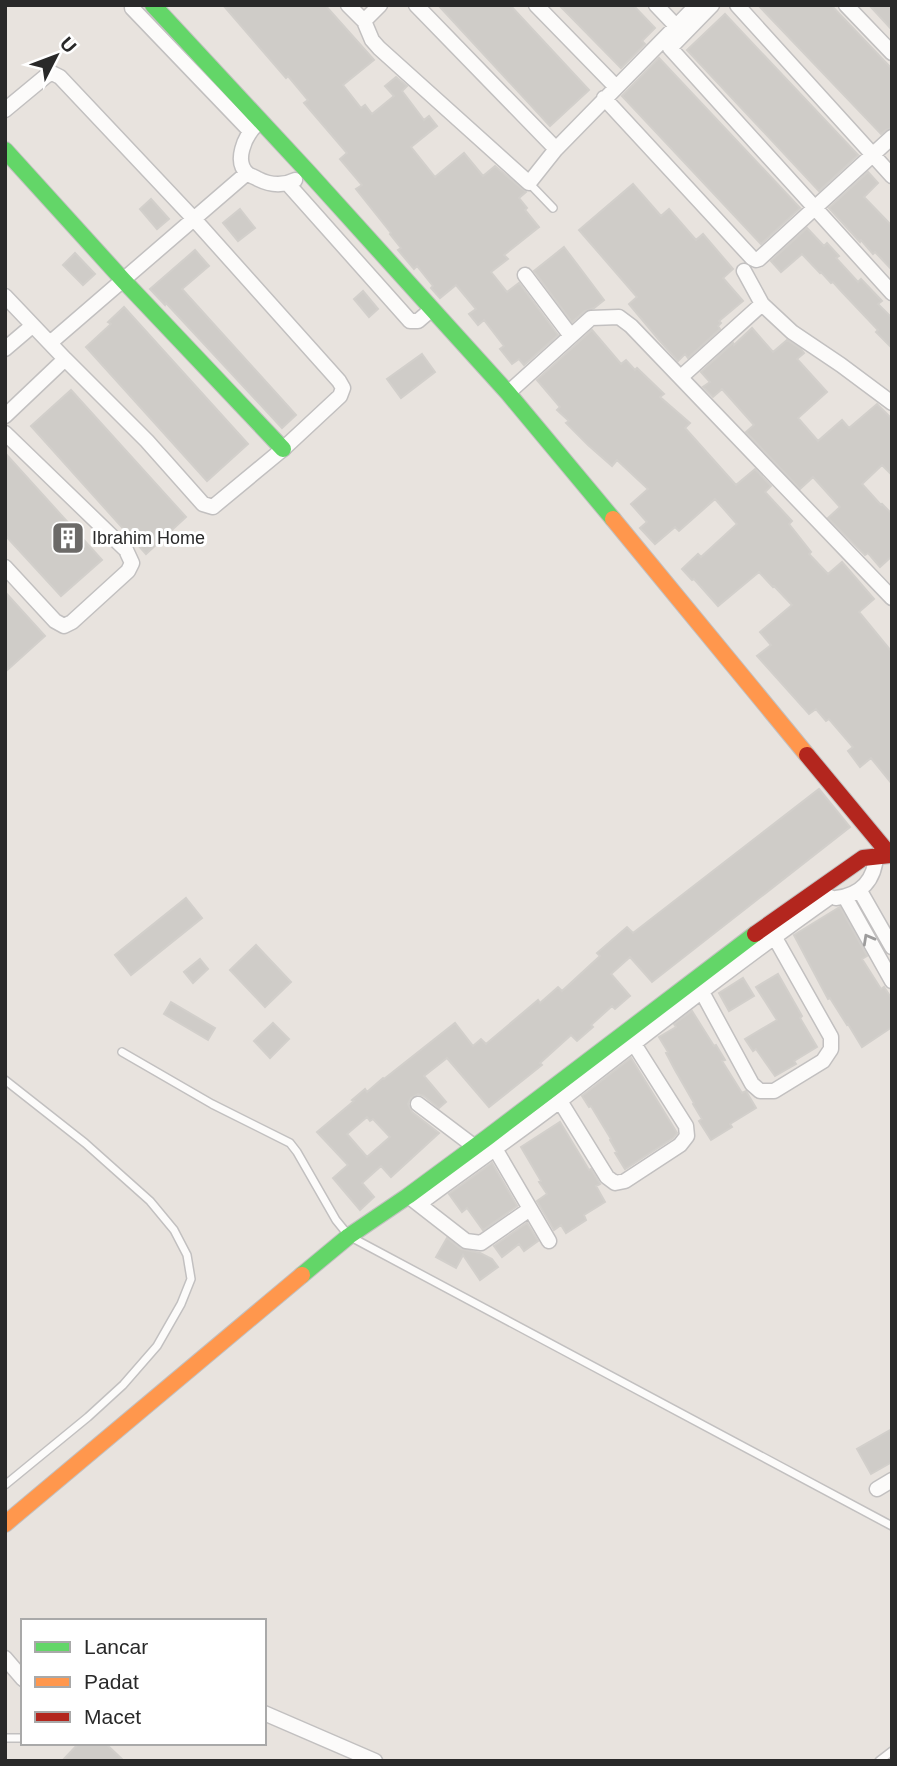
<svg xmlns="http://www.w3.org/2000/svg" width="897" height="1766" font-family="Helvetica,sans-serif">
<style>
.building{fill:#cfccc8;stroke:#d2cfcb;stroke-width:2;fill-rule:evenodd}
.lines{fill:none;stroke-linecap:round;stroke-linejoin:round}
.lane-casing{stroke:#c2c0c0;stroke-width:10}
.street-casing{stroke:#c2c0c0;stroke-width:17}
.fast-casing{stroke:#c2c0c0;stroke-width:18}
.slow-casing{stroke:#c2c0c0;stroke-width:18}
.jam-casing{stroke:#c2c0c0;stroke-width:18}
.lane{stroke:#fcfbfa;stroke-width:7}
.street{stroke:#fcfbfa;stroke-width:14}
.fast{stroke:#63d668;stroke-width:16}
.slow{stroke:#ff974d;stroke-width:16}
.jam{stroke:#b3261e;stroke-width:16}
.oneway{stroke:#9d9c9c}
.labels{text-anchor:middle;stroke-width:6;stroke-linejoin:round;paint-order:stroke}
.poi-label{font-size:18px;fill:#292929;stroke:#fff;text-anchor:start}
</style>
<rect width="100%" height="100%" fill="#e8e3de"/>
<path class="building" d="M223,5H325L374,60L343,85L361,108L365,105L372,114L394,96L385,86L396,77L407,86L402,91L424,120L429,116L437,126L411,147L435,177L464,153L483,176L495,166L526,192L519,198L527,208L525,210L539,227L504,255L508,259L491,272L507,292L519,283L558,335L524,365L519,359L512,364L500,349L504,346L484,320L478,325L469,314L476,309L456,285L440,298L431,288L433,286L417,266L414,269L398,250L401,248L390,234L391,233L356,189L362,185L340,159L347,153L304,103L308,100L288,76L286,78Z
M438,5H510L589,90L550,126Z
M559,5H633L655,28L642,41L645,44L621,68Z
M758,5H831L892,69V128L886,130L881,134Z
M869,5H892V30Z
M725,14L858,155L819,191L687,50Z
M659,58L800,208L761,244L622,96Z
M868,172L878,183L864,197L892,226V270L875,252L873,254L861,240L860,242L829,208Z
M633,184L661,216L669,209L696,240L703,234L733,269L723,278L743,301L719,321L721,323L718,326L720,329L688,358L685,354L678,361L660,341L629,304L637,297L579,230Z
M151,199L169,219L157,229L140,209Z
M240,209L255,228L238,241L223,223Z
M807,228L824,246L827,243L839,256L836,258L858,282L861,279L882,301L878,304L892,318V348L876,332L878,330L842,292L833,282L831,283L821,272L820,273L802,254L781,272L771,261Z
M564,247L604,300L594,308L585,311L572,322L534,271Z
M195,250L209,266L182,289L296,415L282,428L166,303L165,305L150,289Z
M75,253L95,274L83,285L63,265Z
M363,291L378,309L369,317L354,299Z
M124,307L248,444L207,481L86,347L111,324L108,322Z
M752,328L773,352L787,340L801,349L804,353L797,359L827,392L798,418L818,441L842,420L849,428L877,404L892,419V475L882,465L862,484L881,505L882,504L892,514V556L880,567L868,553L865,555L828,518L840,507L813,477L800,489L746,432L754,425L722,389L713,397L703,387L710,382L701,372L733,343L734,345Z
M592,330L621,364L626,360L635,370L637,368L664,394L660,397L690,423L685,428L736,485L755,469L771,486L765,492L792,521L789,524L811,552L809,554L828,574L842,562L874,599L859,612L892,652V784L871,758L860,767L848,751L853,747L829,719L826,721L816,709L809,714L757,656L771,645L760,632L792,605L774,586L773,587L759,572L718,606L694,579L692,580L682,569L698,554L701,557L737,524L715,499L679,531L675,527L655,544L640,528L647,522L631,504L648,489L617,460L612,466L588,445L566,423L569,421L557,410L560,407L537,380Z
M422,354L435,372L401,398L387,379Z
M71,390L186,517L146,554L31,426Z
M5,453L102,560L61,596L5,535Z
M5,592L45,636L5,672Z
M819,789L850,827L652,982L630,957L611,974L630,996L615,1009L612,1006L591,1025L593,1027L577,1041L571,1035L540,1063L542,1065L489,1107L447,1058L424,1076L446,1102L439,1108L424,1096L418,1094L411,1098L408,1104L412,1112L439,1133L391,1177L381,1166L362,1183L374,1197L360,1210L333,1178L348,1165L317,1132L354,1101L352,1100L365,1089L367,1092L383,1078L384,1079L455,1023L473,1046L481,1039L486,1044L538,1000L540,1003L558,987L562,991L600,956L597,953L627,927L633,933ZM367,1117L370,1121L373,1119L390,1137L367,1157L347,1134Z
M186,898L202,918L131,975L115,955Z
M840,907L867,956L862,959L881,989L884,987L892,999V1027L862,1047L848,1024L847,1025L830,998L828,999L794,935Z
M256,945L291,982L265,1007L230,970Z
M200,959L208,969L193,983L184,972Z
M778,974L802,1016L800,1018L817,1047L794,1061L796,1064L775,1076L756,1049L753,1051L745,1039L777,1020L756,987Z
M743,978L754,996L729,1011L719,993Z
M171,1002L215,1028L208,1040L164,1014Z
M692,1011L714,1046L716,1045L725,1060L722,1061L742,1093L746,1091L756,1108L730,1124L732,1127L711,1140L699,1121L702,1119L693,1104L694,1103L675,1070L666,1053L668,1052L659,1037L676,1027L674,1024Z
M273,1023L289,1039L270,1058L254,1041Z
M631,1058L677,1133L673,1138L625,1169L615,1153L617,1152L610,1140L611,1139L591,1106L589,1107L582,1096Z
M560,1122L589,1170L591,1169L600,1184L596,1186L605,1202L584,1215L586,1220L566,1233L561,1225L554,1230L537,1201L547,1194L539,1182L541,1181L521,1147Z
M492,1163L517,1206L483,1230L467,1208L462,1212L449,1194Z
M527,1223L538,1241L524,1251L519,1244L502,1257L494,1246Z
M447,1238L461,1249L480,1253L492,1259L498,1267L480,1280L463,1255L456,1268L436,1257Z
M892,1429V1462L871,1474L857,1449Z
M79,1743H105L124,1761H62Z"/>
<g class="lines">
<defs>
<path id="lane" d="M529,183L553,208
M122,1052L212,1104L290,1143L297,1152L336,1220L349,1236L892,1526
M5,1080L85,1143L150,1201L174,1230L187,1255L191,1279L181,1304L157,1346L123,1385L88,1417L5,1485
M5,1738H23
M879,1761L892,1751"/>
<path id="street" d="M348,5L364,21L372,40L379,48L529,183L556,149
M416,5L556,149L697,5
M536,5L616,87
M656,5L677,27
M712,5L670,48L892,293
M737,5L892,176
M846,5L892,53
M132,8L250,131
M364,21L380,5
M604,98L752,258L756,260L759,259L892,137
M5,110L46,76L52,73L60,77L194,219L339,381L343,388L340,396L283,449L213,507L203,504L147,441L65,359L5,296
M256,125C245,136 233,162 248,174C251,176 255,177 258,179C270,185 283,186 295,180
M288,184L410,321H418L432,309
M744,271L762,304L792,332L841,365L892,403
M525,275L571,336
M50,343L247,173
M5,349L32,326
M681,377L762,304
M508,393L591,318L619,317L631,326L892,598
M5,416L65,359
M5,433L126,550L132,563L128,571L72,622L64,626L55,621L5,567
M860,891L892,947
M845,897L892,981
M836,898C861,895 875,880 876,855
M702,992L752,1084L760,1091H774L823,1061L831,1049V1037L770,929
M560,1101L607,1177L615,1183L625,1181L680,1145L687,1136L686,1126L629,1036
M418,1104L475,1147
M490,1140L549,1241
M412,1199L466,1241L481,1243L530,1209
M419,1204C466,1169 514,1136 561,1100C650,1031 738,962 830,897
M877,1489L892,1480
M5,1658L23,1679
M264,1713L375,1761"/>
<path id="fast" d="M153,5L309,173L508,393L613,519
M5,150L123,280L283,449
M302,1275L349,1236L408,1196L488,1137L755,934"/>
<path id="slow" d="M613,519L807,755
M5,1524L302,1275"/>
<path id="jam" d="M755,934L863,858L890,855L807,755"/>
</defs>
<use href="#lane" class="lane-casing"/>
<use href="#street" class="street-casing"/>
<use href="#fast" class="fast-casing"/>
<use href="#slow" class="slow-casing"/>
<use href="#jam" class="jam-casing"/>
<use href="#lane" class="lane"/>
<use href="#street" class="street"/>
<use href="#fast" class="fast"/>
<use href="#slow" class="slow"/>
<use href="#jam" class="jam"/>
</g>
<defs><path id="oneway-chevron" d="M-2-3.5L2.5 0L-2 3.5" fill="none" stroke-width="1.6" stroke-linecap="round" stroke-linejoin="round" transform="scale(1.75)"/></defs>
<use class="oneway" href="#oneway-chevron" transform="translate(868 939) rotate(-119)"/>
<defs>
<symbol id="building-square" viewBox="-11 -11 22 22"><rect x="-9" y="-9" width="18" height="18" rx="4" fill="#6c6a68" stroke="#fff"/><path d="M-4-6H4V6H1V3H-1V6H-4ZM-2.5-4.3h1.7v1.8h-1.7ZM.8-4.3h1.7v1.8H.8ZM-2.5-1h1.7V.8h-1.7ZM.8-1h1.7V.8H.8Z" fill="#fff"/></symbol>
</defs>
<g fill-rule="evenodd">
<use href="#building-square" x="49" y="519" width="38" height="38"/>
</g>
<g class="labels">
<g class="poi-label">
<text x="92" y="544">Ibrahim Home</text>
</g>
</g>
<rect width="897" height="1766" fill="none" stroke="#292929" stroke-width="14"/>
<rect x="21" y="1619" width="245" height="126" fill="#ffffff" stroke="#a9a9a9" stroke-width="2"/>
<rect x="35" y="1642" width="35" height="10" fill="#63d668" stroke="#a9a9a9" stroke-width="2"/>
<text x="84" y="1654" font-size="21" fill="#292929">Lancar</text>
<rect x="35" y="1677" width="35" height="10" fill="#ff974d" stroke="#a9a9a9" stroke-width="2"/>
<text x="84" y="1689" font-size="21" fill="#292929">Padat</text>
<rect x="35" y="1712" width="35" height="10" fill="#b3261e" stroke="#a9a9a9" stroke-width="2"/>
<text x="84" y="1724" font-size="21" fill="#292929">Macet</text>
<g transform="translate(56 56) rotate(48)" stroke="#ffffff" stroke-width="5" paint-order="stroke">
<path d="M0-5L12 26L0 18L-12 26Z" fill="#292929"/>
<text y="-10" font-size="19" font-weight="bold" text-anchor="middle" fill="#292929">U</text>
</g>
</svg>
